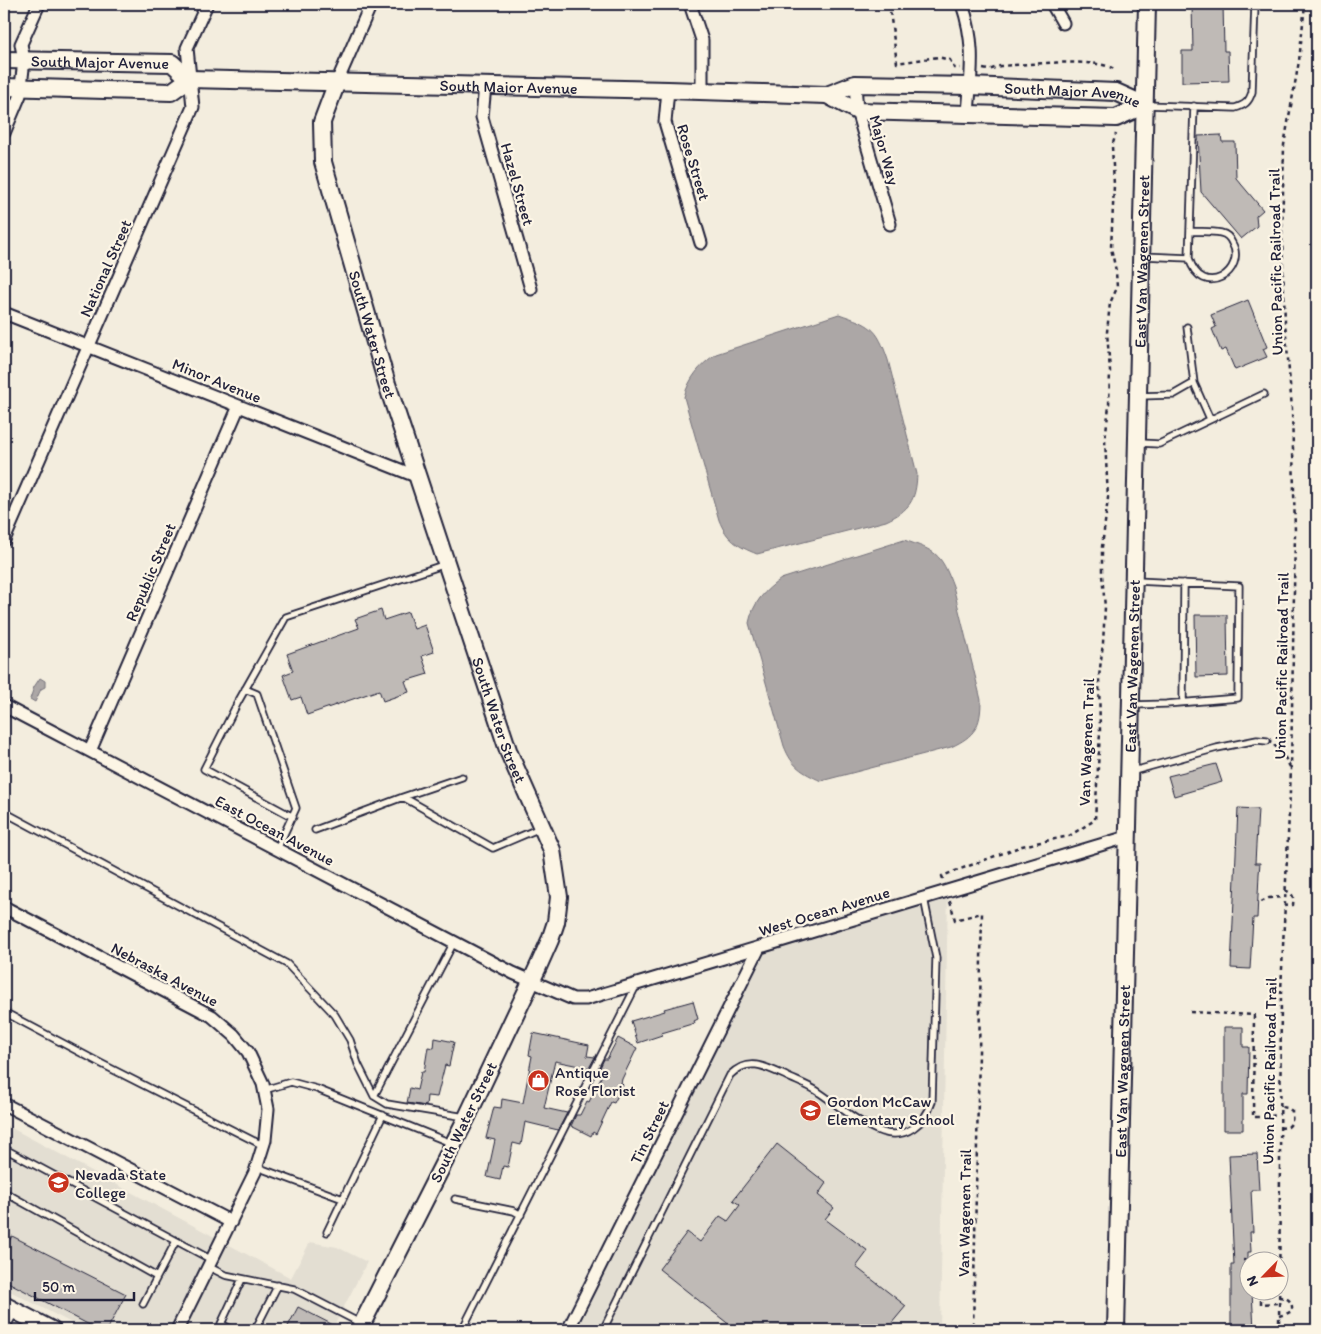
<svg xmlns="http://www.w3.org/2000/svg" width="1321" height="1334" font-family="Itim,sans-serif">
<style>
.built{fill:#e3ded2}
.water{fill:#aca7a6;stroke:#75727b}
.building{fill:#bfbab6;stroke:#22223b}
.lines{fill:none;stroke-linecap:round;stroke-linejoin:round}
.lane-casing{stroke:#22223b;stroke-width:9}
.street-casing{stroke:#22223b;stroke-width:15}
.secondary-casing{stroke:#22223b;stroke-width:20}
.path{stroke:#22223b;stroke-width:2.5;stroke-dasharray:4 4;stroke-linecap:butt}
.lane{stroke:#fcf5e5;stroke-width:5.5}
.street{stroke:#fcf5e5;stroke-width:11}
.secondary{stroke:#fcf5e5;stroke-width:16}
.labels{text-anchor:middle;stroke-width:4.5;stroke-linejoin:round;paint-order:stroke}
.street-label{font-size:16px;fill:#22223b;stroke:#fcf5e5}
.poi-label{font-size:16px;fill:#22223b;stroke:#fcf5e5;text-anchor:start}
</style>
<rect width="100%" height="100%" fill="#f3edde"/>
<filter id="ink" filterUnits="userSpaceOnUse"><feTurbulence type="fractalNoise" baseFrequency=".02" numOctaves="2"/><feDisplacementMap in="SourceGraphic" scale="10" xChannelSelector="R" yChannelSelector="G"/><feConvolveMatrix kernelMatrix="1 2 1 2 8 2 1 2 1" color-interpolation-filters="sRGB"/></filter>
<g filter="url(#ink)">
<path class="built" d="M948,891L940,1330H568L759,948Z
M4,1124L291,1278L310,1242L337,1247L367,1262L332,1330H85L4,1288Z"/>
<path class="water" d="M839,314C871,325 877,327 888,360L917,474C916,500 910,510 886,521L757,554C737,546 727,540 719,520L684,397C689,378 700,365 716,354Z
M904,540C936,551 941,553 953,586L981,700C981,726 975,736 951,747L821,781C802,772 792,767 784,746L749,623C753,603 764,591 781,579Z
M40,678L45,681V687L41,689L35,702L30,699L34,687Z"/>
<path class="building" d="M1192,4H1223L1224,51H1228L1229,81L1182,82V51H1193Z
M1221,135L1222,142H1235L1236,178L1263,210L1256,216L1257,226L1241,239L1201,192L1198,136Z
M1248,300L1267,347L1263,349L1267,357L1235,370L1226,349L1221,351L1212,329L1216,327L1211,315Z
M381,610L384,620L408,612L414,629L425,625L434,652L422,656L428,674L405,681L409,692L383,701L379,690L307,715L301,697L292,700L283,675L293,671L287,654L359,628L355,619Z
M1195,615H1227L1228,676L1196,677Z
M1216,764L1222,782L1174,796L1168,776Z
M1238,808L1258,809L1255,863H1260L1259,874L1257,918H1253L1250,969L1231,968Z
M693,1001L698,1019L694,1021L695,1023L665,1032L661,1033L662,1035L638,1043L631,1021L665,1011L664,1009Z
M1224,1027H1243V1047H1249L1248,1094H1243V1130H1224Z
M533,1033L589,1045L587,1056L595,1057L589,1068L555,1061L544,1108L567,1113L558,1130L525,1122L521,1145L513,1143L508,1167L503,1166L500,1180L487,1177L495,1140L486,1138L494,1107L501,1108L502,1099L523,1103L532,1056L529,1055Z
M435,1038L454,1042L449,1066L445,1065L437,1097L427,1096L426,1106L407,1103L410,1088L417,1090L421,1072H424L428,1047L434,1048Z
M618,1038L637,1048L622,1079L621,1083L623,1085L614,1103L611,1102L596,1134L593,1132L591,1136L571,1126L576,1115H580L587,1101L589,1102L604,1071L599,1070L604,1059H607Z
M777,1144L826,1183L818,1195L834,1208L825,1219L868,1251L856,1267L906,1306L886,1330H736L659,1269L687,1232L700,1242L720,1216L728,1221L740,1205L733,1200Z
M1257,1154L1259,1190H1251L1253,1232H1250L1251,1252H1248V1292H1252L1254,1330H1231V1265H1234L1229,1155Z
M12,1236L126,1294L107,1330H99L4,1280V1250Z
M298,1307L343,1330H286Z"/>
<g class="lines">
<defs>
<path id="lane" d="M1146,105L1235,108C1245,105 1249,102 1252,92L1255,4
M1190,231C1200,232 1211,231 1221,233C1226,234 1230,238 1232,243C1248,270 1202,302 1189,258L1194,106
M1143,256L1189,258
M1187,327L1194,383L1210,419
M1139,396L1173,395L1194,383
M1140,443L1159,444L1264,394
M245,689L257,694L296,808L277,849
M1183,702L1184,583
M1133,705L1166,704L1238,698L1239,586L1136,581
M1130,772L1217,748L1257,740L1267,741
M403,797L462,777
M4,812L287,964L335,1015L350,1040L358,1064L374,1096L454,942
M293,817L204,769L238,702L286,617L446,564
M315,830L403,797L493,848L540,828
M4,1012L102,1064L264,1146
M264,1090L291,1082L317,1089L451,1143
M374,1096L387,1104L465,1117
M4,1153L5,1149L212,1260
M257,1167L343,1199
M4,1192L157,1277L176,1241
M455,1199L514,1211L521,1215
M327,1232L383,1115
M209,1267L225,1275L294,1289L360,1323
M143,1304L157,1277
M5,1330L15,1312
M233,1330L221,1324L242,1279
M255,1330L278,1285
M462,1330L636,986
M603,1330L730,1075C748,1057 765,1066 786,1076C796,1081 808,1085 817,1091C835,1103 862,1126 882,1132C906,1140 925,1123 932,1102L936,958L924,898"/>
<path id="street" d="M690,4L702,40V91
M962,4C976,45 971,72 968,114
M1052,4L1063,23
M337,82L371,4
M855,84L857,111L890,224
M485,86L482,117L531,289
M668,90L665,122L701,243
M4,133L20,95L24,60L21,44L39,4
M4,313L418,477
M4,540L193,107L187,48L207,4
M4,706L513,973L573,999H586L637,984L1127,837
M90,751L239,406
M4,907L212,1016L234,1035L248,1052L263,1084L268,1109L265,1140L255,1172L177,1330
M4,1104L231,1222
M568,1330L759,948"/>
<g id="secondary">
<path id="s1" d="M4,60L172,63L189,79"/>
<path id="s2" d="M337,82L322,122L323,162L387,384L509,753L552,850L559,897L556,922L550,940L538,967L467,1117L359,1330"/>
<path id="s3" d="M4,87L171,92L189,79L668,90L827,95L855,84L970,86L1116,92L1145,105"/>
<path d="M827,95L857,111L1116,118L1145,105"/>
<path d="M4,1305L52,1330"/>
<path id="s4" d="M1116,1330C1126,888 1138,446 1147,4"/>
</g>
</defs>
<use href="#lane" class="lane-casing"/>
<use href="#street" class="street-casing"/>
<use href="#secondary" class="secondary-casing"/>
<path class="path" d="M889,4L897,63L938,57L950,60L954,68H960
M983,69L989,70L1000,66C1021,65 1103,56 1116,71
M1274,745L1282,752L1290,767
M943,879L942,876L1022,846L1069,836L1095,820L1100,732L1099,677L1103,643L1105,607L1102,575V547L1108,498L1105,440L1109,406L1110,371L1107,332L1110,303L1117,288L1116,271L1111,248L1114,185L1112,146L1116,134
M950,901L955,920L982,913L973,1330
M1261,902L1269,898L1284,897
M1284,906L1293,905C1294,896 1293,893 1284,890
M1190,1012L1254,1015L1253,1117H1267L1280,1114
M1280,1128L1288,1127C1294,1122 1292,1118 1292,1111L1288,1108L1280,1107
M1243,1260L1262,1262
M1261,1292V1304L1279,1303
M1279,1316L1286,1314L1292,1311C1293,1301 1288,1298 1279,1297
M1279,1330L1281,991L1291,769L1295,532L1292,409L1285,322L1282,239L1284,145L1299,61L1305,4"/>
<use href="#lane" class="lane"/>
<use href="#street" class="street"/>
<use href="#secondary" class="secondary"/>
</g>
</g>
<defs>
<symbol id="shop-disc" viewBox="-11 -11 22 22"><circle r="9.5" fill="#c8321e" stroke="#fcf5e5"/><path d="M-5-2.5h2.3a2.7 3.5 0 0 1 5.4 0H5L5.5 6h-11ZM-1.5-2.5h3a1.5 2.3 0 0 0-3 0Z" fill="#fff"/></symbol>
<symbol id="school-disc" viewBox="-11 -11 22 22"><circle r="9.5" fill="#c8321e" stroke="#fcf5e5"/><path d="M0-5L7-2L0 1L-7-2ZM-4 1L0 2.5L4 1V4Q0 6-4 4Z" fill="#fff"/></symbol>
<symbol id="university-disc" viewBox="-11 -11 22 22"><circle r="9.5" fill="#c8321e" stroke="#fcf5e5"/><path d="M0-5L7-2L0 1L-7-2ZM-4 1L0 2.5L4 1V4Q0 6-4 4Z" fill="#fff"/></symbol>
</defs>
<g fill-rule="evenodd">
<use href="#shop-disc" x="526" y="1068" width="25" height="25"/>
<use href="#school-disc" x="798" y="1098" width="25" height="25"/>
<use href="#university-disc" x="46" y="1170" width="25" height="25"/>
</g>
<g class="labels">
<g class="street-label">
<text dy="6" stroke="none"><textPath href="#s1" startOffset="96">South Major Avenue</textPath></text>
<text dy="6" stroke="none"><textPath href="#s3" startOffset="509">South Major Avenue</textPath></text>
<text dy="6" stroke="none"><textPath href="#s3" startOffset="1076">South Major Avenue</textPath></text>
<text transform="translate(885 150) rotate(74)" y="6">Major Way</text>
<text transform="translate(694 162) rotate(73)" y="6">Rose Street</text>
<text transform="translate(518 184) rotate(74)" y="6">Hazel Street</text>
<text dy="6" stroke="none"><textPath href="#s4" startOffset="1069">East Van Wagenen Street</textPath></text>
<text transform="translate(1275 262) rotate(-91)" y="6">Union Pacific Railroad Trail</text>
<text transform="translate(105 268) rotate(-66)" y="6">National Street</text>
<text dy="6" stroke="none"><textPath href="#s2" startOffset="262">South Water Street</textPath></text>
<text transform="translate(217 380) rotate(22)" y="6">Minor Avenue</text>
<text transform="translate(150 572) rotate(-67)" y="6">Republic Street</text>
<text transform="translate(1281 666) rotate(-89)" y="6">Union Pacific Railroad Trail</text>
<text dy="6" stroke="none"><textPath href="#s4" startOffset="664">East Van Wagenen Street</textPath></text>
<text dy="6" stroke="none"><textPath href="#s2" startOffset="668">South Water Street</textPath></text>
<text transform="translate(1086 742) rotate(-88)" y="6">Van Wagenen Trail</text>
<text transform="translate(275 830) rotate(28)" y="6">East Ocean Avenue</text>
<text transform="translate(824 911) rotate(-17)" y="6">West Ocean Avenue</text>
<text transform="translate(165 974) rotate(28)" y="6">Nebraska Avenue</text>
<text transform="translate(1269 1071) rotate(-89)" y="6">Union Pacific Railroad Trail</text>
<text dy="6" stroke="none"><textPath href="#s4" startOffset="259">East Van Wagenen Street</textPath></text>
<text transform="translate(463 1122) rotate(-64)" y="6">South Water Street</text>
<text transform="translate(649 1132) rotate(-64)" y="6">Tin Street</text>
<text transform="translate(964 1213) rotate(-89)" y="6">Van Wagenen Trail</text>
</g>
<g class="poi-label">
<text x="555" y="1078">Antique<tspan x="555" dy="18">Rose Florist</tspan></text>
<text x="827" y="1107">Gordon McCaw<tspan x="827" dy="18">Elementary School</tspan></text>
<text x="75" y="1180">Nevada State<tspan x="75" dy="18">College</tspan></text>
</g>
</g>
<rect width="1321" height="1334" fill="none" stroke="#fcf5e5" stroke-width="20"/>
<rect x="10" y="10" width="1301" height="1314" fill="none" stroke="#22223b" stroke-width="2" filter="url(#ink)"/>
<g transform="translate(1264 1276) rotate(246)"><circle r="24" fill="#fcf5e5" stroke="#a5a1a1"/>
<path d="M0-4L9 19L0 12L-9 19Z" fill="#c8321e"/>
<text y="-8" font-size="14" font-weight="bold" text-anchor="middle" fill="#22223b">N</text>
</g>
<path d="M35 1292v8h99v-8" fill="none" stroke="#22223b" stroke-width="2.5"/>
<text x="42" y="1292" font-size="15" fill="#22223b" stroke="#fcf5e5" stroke-width="4" paint-order="stroke">50 m</text>
</svg>
